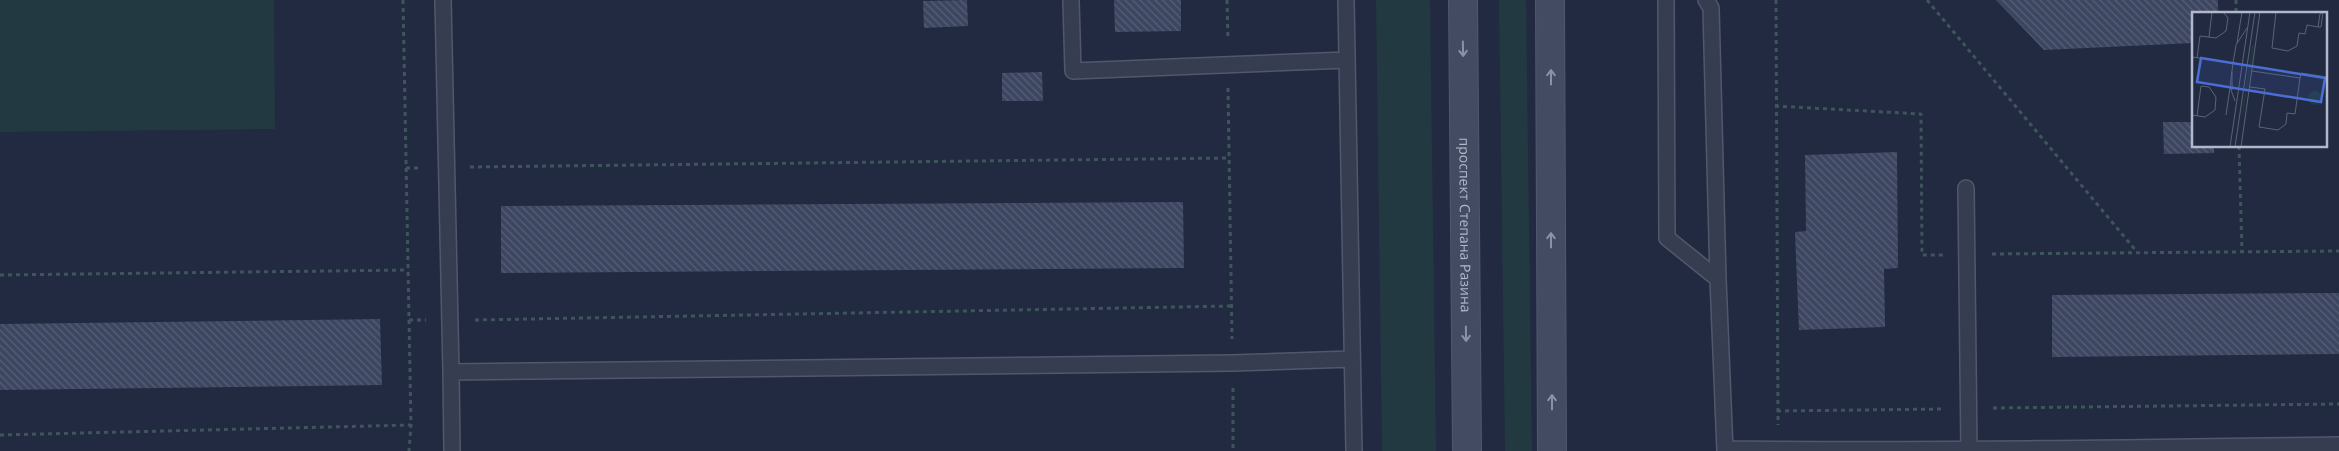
<svg xmlns="http://www.w3.org/2000/svg" width="2339" height="451" font-family="'Open Sans',sans-serif">
<style>
.green{fill:#233941}
.building{fill:url(#building-back-hatch)}
.lines{fill:none;stroke-linecap:round;stroke-linejoin:round}
.service-casing{stroke:#51586b;stroke-width:18}
.secondary-casing{stroke:#51586b;stroke-width:30}
.path{stroke:#3e555b;stroke-width:3;stroke-dasharray:4 4;stroke-linecap:butt}
.service{stroke:#363d50;stroke-width:15}
.secondary{stroke:#434b63;stroke-width:28}
.oneway{stroke:#8b92a7}
.labels{text-anchor:middle;stroke-width:4;stroke-linejoin:round;paint-order:stroke}
.street-label{font-size:14px;fill:#b2b8cb;stroke:#1b2235}
.inset-road{fill:none;stroke:#5b6378;stroke-width:1}
.view{fill:#4a6ed4;fill-opacity:0.15;stroke:#4a6ed4;stroke-width:2.5}
.inset-edge{fill:none;stroke:#b2b8cb;stroke-width:2.5}
</style>
<defs>
<pattern id="building-back-hatch" width="6" height="6" patternUnits="userSpaceOnUse" patternTransform="scale(1.25)"><rect width="6" height="6" fill="#3d4661"/><path d="M-1 5l2 2M0 0l6 6M5-1l2 2" fill="none" stroke="#575f76"/></pattern>
</defs>
<rect width="100%" height="100%" fill="#212a40"/>
<path class="green" d="M0,0H274L275,129L0,132Z
M1376,0H1430L1436,451H1382Z
M1499,0H1526L1532,451H1505Z"/>
<path class="building" d="M967,0L968,26L924,28L923,1Z
M1114,0H1181V31L1115,32Z
M1996,0H2218V14H2193V43L2044,50Z
M1042,72L1043,101H1002V73Z
M2163,122H2193V146H2214V153L2164,154Z
M1897,152L1898,268L1884,269L1885,327L1799,330L1795,232L1806,231L1805,155Z
M1183,202L1184,268L501,273V206Z
M2339,293V354L2052,357V295Z
M380,319L382,385L0,390V324Z"/>
<g class="lines">
<defs>
<path id="service" d="M443,0L451,372
M1071,0L1073,71L1347,60
M1346,0L1354,451
M1666,0L1667,238L1718,279
M1706,0L1711,8L1718,279L1725,451
M1966,188L1969,450
M1725,449C1929,451 2135,448 2339,445
M452,451L451,372L1232,363L1352,359"/>
<g id="secondary">
<path id="s1" d="M1463,0L1467,451"/>
<path d="M1550,0L1552,451"/>
</g>
</defs>
<use href="#service" class="service-casing"/>
<use href="#secondary" class="secondary-casing"/>
<path class="path" d="M403,0L411,425L409,451
M1227,0L1228,39
M1776,0L1778,425
M1927,0L2137,252
M2236,0V14
M1228,88L1232,339
M1775,106L1921,114L1922,255H1943
M2239,146L2242,252
M470,167L1229,158
M406,168H421
M1992,254L2339,251
M0,275L408,270
M409,320H426
M475,320L1231,306
M1233,388V451
M1993,408L2339,404
M1777,411L1944,409
M0,435L411,425"/>
<use href="#service" class="service"/>
<use href="#secondary" class="secondary"/>
</g>
<defs><path id="oneway-shaft" d="M-6 0H5M1.5-3L5.5 0L1.5 3" fill="none" stroke-width="1.6" stroke-linecap="round" stroke-linejoin="round" transform="scale(1.25)"/></defs>
<g class="oneway">
<use href="#oneway-shaft" transform="translate(1463 49) rotate(89)"/>
<use href="#oneway-shaft" transform="translate(1551 77) rotate(-90)"/>
<use href="#oneway-shaft" transform="translate(1551 240) rotate(-90)"/>
<use href="#oneway-shaft" transform="translate(1466 334) rotate(89)"/>
<use href="#oneway-shaft" transform="translate(1552 402) rotate(-90)"/>
</g>
<g class="labels">
<g class="street-label">
<text dy="5" stroke="none"><textPath href="#s1" startOffset="225">проспект Степана Разина</textPath></text>
</g>
</g>
<g transform="translate(2192 12)">
<rect width="135" height="135" fill="#212a40"/>
<path d="M60,33L62,34L51,103L50,101ZM116 86a7 7 0 1 1 14 0a7 7 0 1 1-14 0Z" fill="#233941"/>
<path class="inset-road" d="M84,0L80,36L96,39L105,34L107,21L113,22L115,13L126,15M131,0L129,15H126L128,2ZM17,25L20,0M45,31L50,0M0,45L41,51M5,46L8,24L24,26L34,19L36,6L31,0M60,59L108,66L109,61L135,65M40,60V78M58,75L73,77L67,115L86,118L94,112L95,101L103,102L108,66M43,89L38,75L41,51L44,33L55,16M0,103L13,105L23,98L24,85L17,75L9,74L5,104M34,103L38,76M38,135L58,0M43,135L63,0M49,135L68,0"/>
<path class="view" d="M9,46L133,66L129,90L5,70Z"/>
<rect width="135" height="135" class="inset-edge"/>
</g>
</svg>
